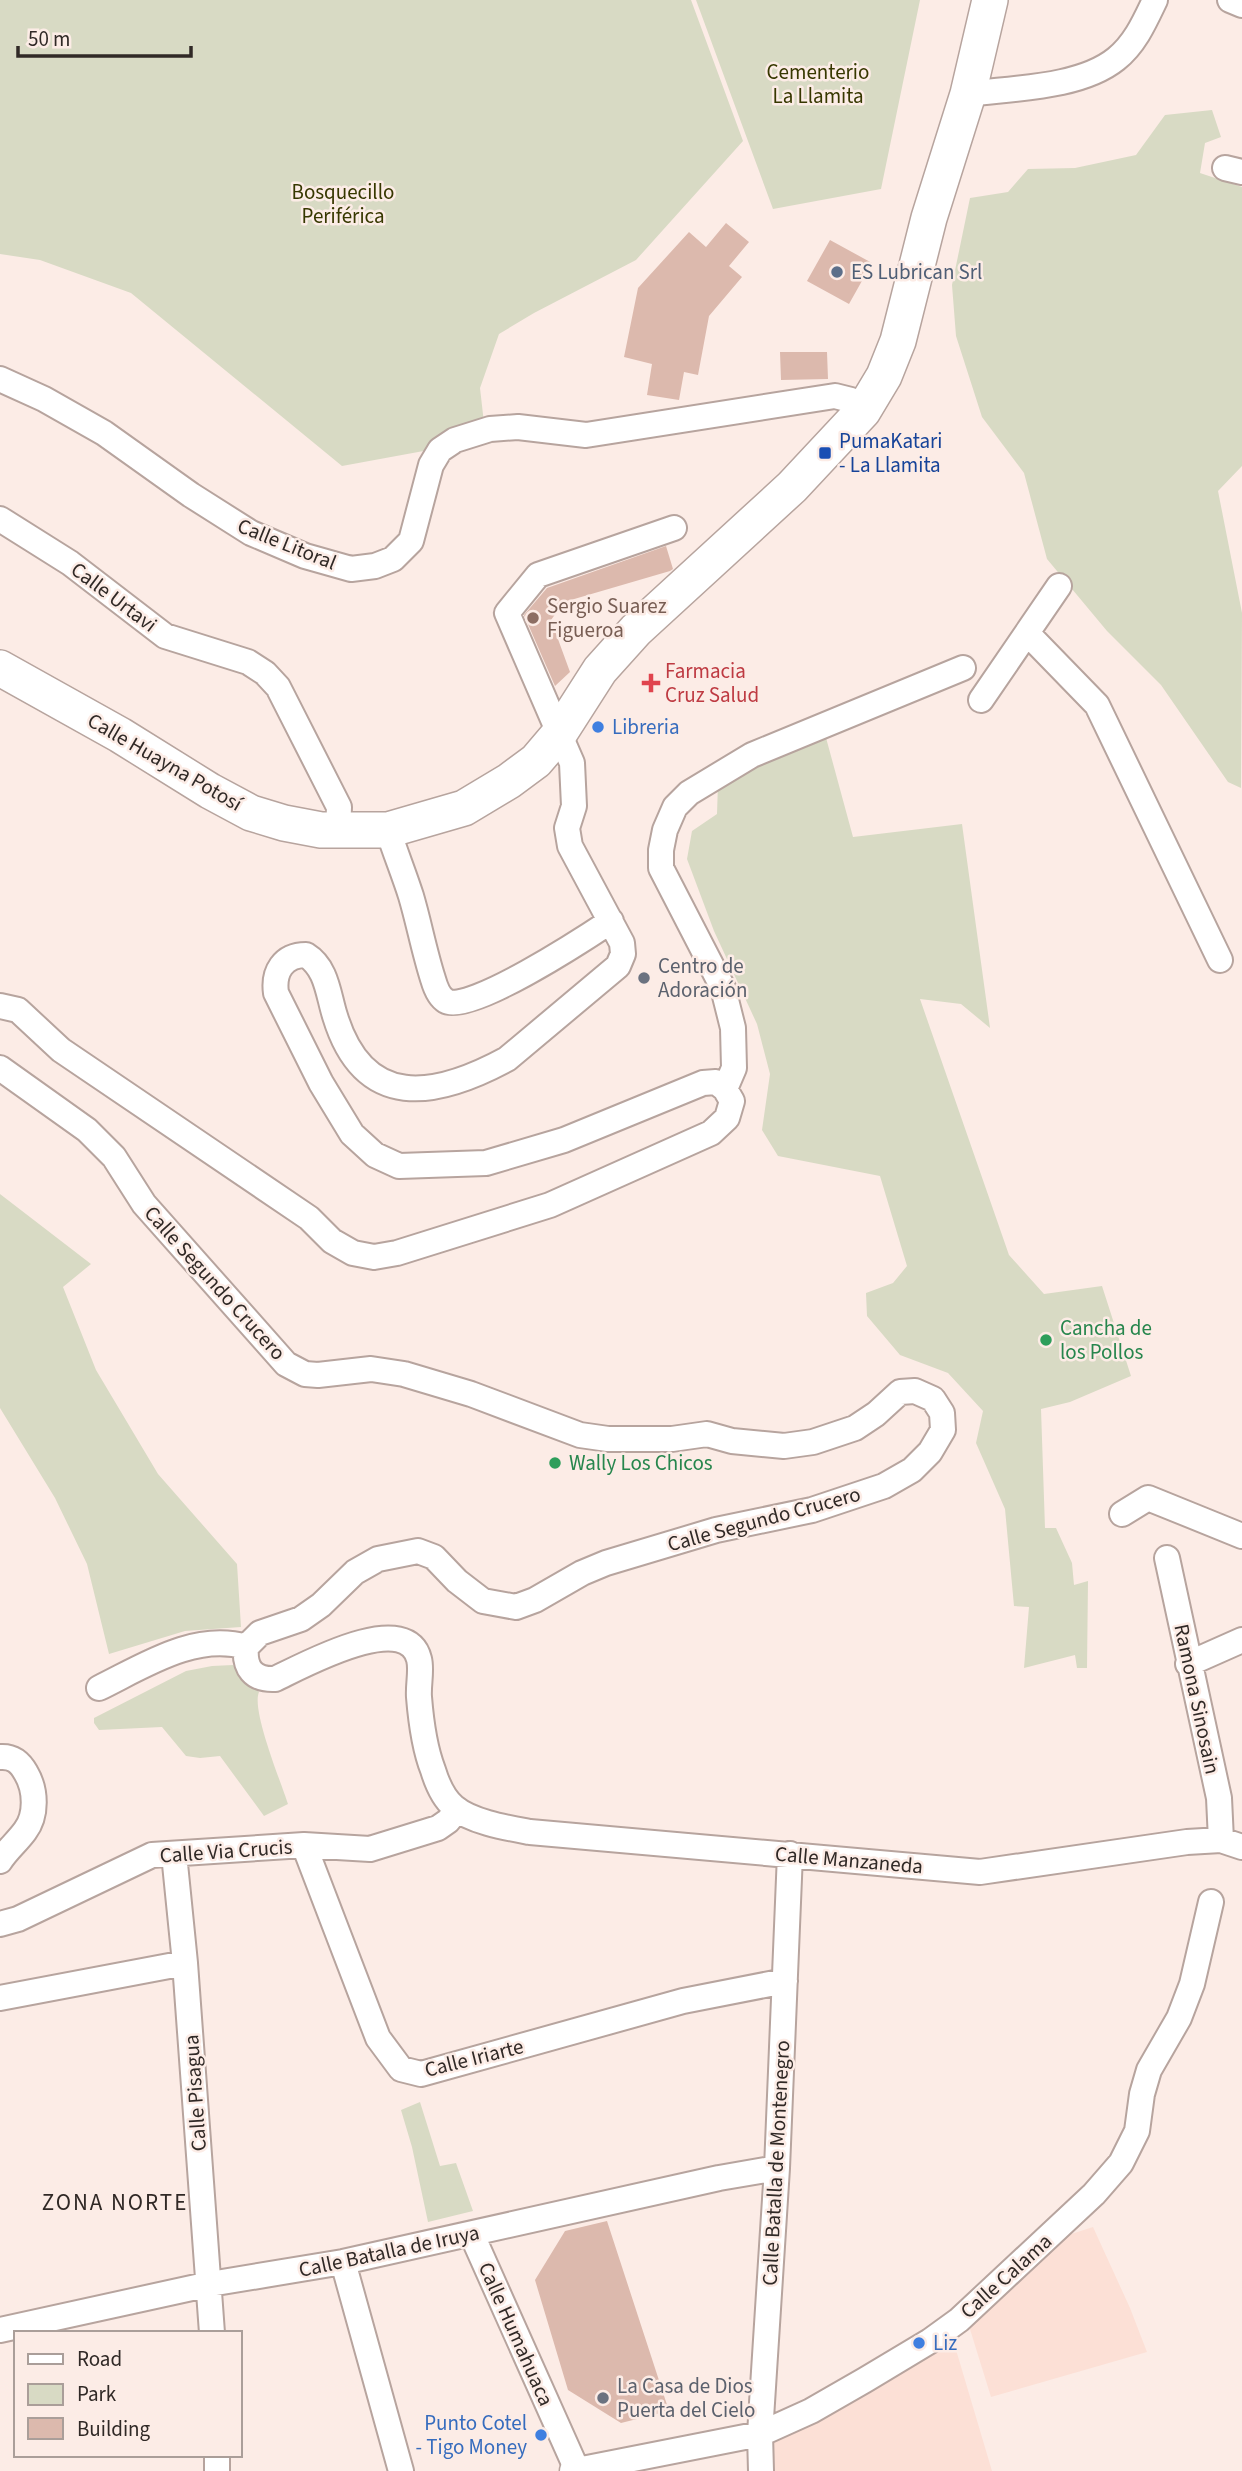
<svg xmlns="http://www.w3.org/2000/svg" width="1242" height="2471" font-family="'Source Sans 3',sans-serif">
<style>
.built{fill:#fce0d6}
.green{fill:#d8dac4}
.building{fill:#dcb9ad}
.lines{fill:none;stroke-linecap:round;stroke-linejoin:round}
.minor-casing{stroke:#b7a49e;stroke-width:28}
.major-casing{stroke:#b7a49e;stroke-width:33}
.highway-casing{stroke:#b7a49e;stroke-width:38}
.minor{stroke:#fff;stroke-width:24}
.major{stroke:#fff;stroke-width:30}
.highway{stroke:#fff;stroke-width:35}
.service-dot{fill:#5c6f8a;stroke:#fcece6;stroke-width:2.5}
.transit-dot{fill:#1a4fb4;stroke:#fcece6;stroke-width:2.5}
.education-dot{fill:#8d6e63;stroke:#fcece6;stroke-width:2.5}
.health-dot{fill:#e0444e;stroke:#fcece6;stroke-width:2.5}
.shop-dot{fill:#3f7fe0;stroke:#fcece6;stroke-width:2.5}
.worship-dot{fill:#6b7280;stroke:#fcece6;stroke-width:2.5}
.leisure-dot{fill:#2e9e5b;stroke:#fcece6;stroke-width:2.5}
.labels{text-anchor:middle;stroke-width:5;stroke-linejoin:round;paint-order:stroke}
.park-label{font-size:21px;fill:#373800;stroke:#fcece6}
.service-label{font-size:21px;fill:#4e5e75;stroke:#fcece6;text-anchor:start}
.transit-label{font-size:21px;fill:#164399;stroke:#fcece6;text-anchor:start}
.street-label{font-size:21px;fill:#302926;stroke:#fcece6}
.education-label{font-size:21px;fill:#785e54;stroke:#fcece6;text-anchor:start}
.health-label{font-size:21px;fill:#be3a42;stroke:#fcece6;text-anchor:start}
.shop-label{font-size:21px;fill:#366cbe;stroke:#fcece6;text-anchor:start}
.worship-label{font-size:21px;fill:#5b616d;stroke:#fcece6;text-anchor:start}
.leisure-label{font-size:21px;fill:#27864d;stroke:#fcece6;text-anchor:start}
.neighbourhood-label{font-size:23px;letter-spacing:2px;fill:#302926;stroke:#fcece6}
</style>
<rect width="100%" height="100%" fill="#fcece6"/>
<path class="built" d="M1093,2227L1130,2308L1147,2352L991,2397L969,2326L1059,2238Z
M947,2340L954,2343L992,2471H773L774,2435Z"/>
<path class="green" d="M0,0H691L743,141L636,260L534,313L499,334L480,388L485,432L429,450L342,466L131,293L40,260L0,254Z
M696,0H920L881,189L773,209Z
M1212,110L1221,137L1205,143L1200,173L1242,187V466L1218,491L1242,613L1241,788L1228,782L1161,685L1107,631L1047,559L1024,473L982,417L956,336L952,285L970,198L1008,192L1028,169L1075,168L1136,155L1165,115Z
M825,734L853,837L962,824L990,1028L961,1004L920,999L1009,1255L1044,1294L1102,1286L1131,1376L1070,1402L1041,1409L1045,1528H1056L1072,1563L1074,1585L1088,1581L1087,1668H1077L1075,1655L1024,1668L1029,1607L1014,1606L1005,1509L976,1443L983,1411L948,1373L900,1355L867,1316L866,1293L893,1283L907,1266L880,1176L778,1156L762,1130L770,1074L757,1024L714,931L687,859L692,831L717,814L718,783Z
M0,1194L91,1264L63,1287L96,1370L158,1474L237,1564L241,1627L185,1631L109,1654L87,1564L55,1498L0,1408Z
M233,1665L259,1692C251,1710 281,1782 288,1804L264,1816L220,1756L200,1758L186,1756L162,1727L99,1730L94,1723V1718L186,1671L212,1666Z
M420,2102L440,2166L456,2163L473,2211L428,2222L412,2147L401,2110Z"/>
<path class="building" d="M726,223L749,242L729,266L742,277L709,316L698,375L684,372L679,400L647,395L652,364L624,357L638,288L689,232L706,247Z
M830,240L872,263L849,304L807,281Z
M780,352H827L828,379L781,380Z
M666,546L673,569L670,571L564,602L551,620L570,672L555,686L524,615L547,588Z
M607,2221L669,2411L621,2423L568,2390L535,2280L565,2231Z"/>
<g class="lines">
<defs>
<path id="minor" d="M1230,0L1242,5
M968,94C1013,88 1080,88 1116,59C1135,44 1145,21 1155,0
M1225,168L1242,172
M0,379L44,399L104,433L191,495L251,533L305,556L351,569L375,566L393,559L411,541L431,465L440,450L455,440L490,429L518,427L586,435L835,396L851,400L863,411
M0,519L70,563L165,636L248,662L265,673L278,687L339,807L338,831
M1028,634L1097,705L1220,960
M981,700L1059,586
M388,830C395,852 404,874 411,896C419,923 424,951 433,979C435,986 439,997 446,1001C468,1015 587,937 611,921
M0,1006L18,1010L61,1050L309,1218L332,1241L353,1253L374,1257L397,1253L550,1205L711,1133L727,1118L732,1101L725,1089L716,1082L703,1083L564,1140L486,1163L399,1166L375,1155L352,1134L321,1083L276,993C273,972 283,955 306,955C327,968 328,994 335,1016C364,1111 435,1098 507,1059L618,966L623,954L622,943L570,846L567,828L574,806L572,763L507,613L538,575L674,528
M0,1068L87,1130L114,1157L144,1204L286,1364L305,1374L318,1375L371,1369L404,1374L471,1394L580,1435L608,1439H672L707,1434L732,1441L784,1446L813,1442L855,1428L876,1414L900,1392L915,1391L933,1399L942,1413L943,1430L930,1452L912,1470L884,1486L812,1510L716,1530L606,1563L582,1573L535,1600L516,1607L483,1601L457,1581L434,1557L418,1551L378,1559L355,1572L321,1605L301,1619L260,1633L246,1647C244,1668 253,1680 275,1679C301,1667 406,1608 419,1659C422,1670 418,1685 419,1697C421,1722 424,1747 433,1770C437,1783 443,1798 454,1807C471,1822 508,1828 530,1832L980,1872L1187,1842L1221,1840L1242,1847
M725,1089L734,1068L733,1028L723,988L661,868V850L665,830L675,807L689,793L752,755L963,668
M1122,1514L1148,1498L1242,1536
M1167,1558L1219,1798L1221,1840
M1188,1664L1242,1640
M99,1688C144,1666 195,1632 246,1647
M0,1757C13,1756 20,1762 26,1773C36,1790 37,1815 25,1831C17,1842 7,1850 0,1861
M304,1845L378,2038L401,2069L421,2074L683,2001L785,1981
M174,1854L185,1963L212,2333
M0,1924L18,1919L152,1855L304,1845L370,1849L438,1828L448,1821L457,1810
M0,1998L185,1963
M472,2235L577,2470L760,2434L811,2411L865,2380L930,2341L959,2320L1094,2194L1121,2163L1137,2131L1142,2094L1149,2070L1179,2018L1192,1984L1211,1902
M343,2262L401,2471
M0,2330L210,2284L343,2262L719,2178L777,2168
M217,2455V2471
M761,2471L760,2434L777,2168L790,1854"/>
<path id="major" d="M575,2471H578"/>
<path id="highway" d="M0,668L120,735L210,791L251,813L284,823L321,830H388L464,808L509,781L536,761L559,734L600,670L636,630L792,487L863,411L884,376L898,341L929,218L968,94L990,0"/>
</defs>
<use href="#minor" class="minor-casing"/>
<use href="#major" class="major-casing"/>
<use href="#highway" class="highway-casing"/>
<use href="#minor" class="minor"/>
<use href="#major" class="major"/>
<use href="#highway" class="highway"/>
</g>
<circle class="service-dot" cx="837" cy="272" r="7"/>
<rect class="transit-dot" x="818" y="446" width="14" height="14" rx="3.5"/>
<circle class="education-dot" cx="533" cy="618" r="7"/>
<path class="health-dot" d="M647.5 672.5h7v7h7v7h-7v7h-7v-7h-7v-7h7z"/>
<g class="shop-dot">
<circle cx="598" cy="727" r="7"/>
<circle cx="919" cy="2343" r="7"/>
<circle cx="541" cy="2435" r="7"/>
</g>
<g class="worship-dot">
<circle cx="644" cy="978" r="7"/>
<circle cx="603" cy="2398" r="7"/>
</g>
<g class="leisure-dot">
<circle cx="1046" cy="1340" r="7"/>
<circle cx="555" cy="1463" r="7"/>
</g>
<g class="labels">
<g class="park-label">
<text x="818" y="79">Cementerio<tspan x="818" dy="24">La Llamita</tspan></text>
<text x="343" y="199">Bosquecillo<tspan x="343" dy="24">Periférica</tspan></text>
</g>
<g class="service-label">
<text x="851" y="279">ES Lubrican Srl</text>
</g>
<g class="transit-label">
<text x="839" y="448">PumaKatari<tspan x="839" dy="24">- La Llamita</tspan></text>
</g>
<g class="street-label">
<text transform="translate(287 544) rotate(22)" y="7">Calle Litoral</text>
<text transform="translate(114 597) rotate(37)" y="7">Calle Urtavi</text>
<text transform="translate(165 762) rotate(30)" y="7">Calle Huayna Potosí</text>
<text transform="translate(215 1283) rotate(48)" y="7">Calle Segundo Crucero</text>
<text transform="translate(764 1519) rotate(-15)" y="7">Calle Segundo Crucero</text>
<text transform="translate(1197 1699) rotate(78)" y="7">Ramona Sinosain</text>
<text transform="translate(226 1851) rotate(-4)" y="7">Calle Via Crucis</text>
<text transform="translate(849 1860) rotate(5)" y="7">Calle Manzaneda</text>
<text transform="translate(474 2058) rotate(-14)" y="7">Calle Iriarte</text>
<text transform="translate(195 2093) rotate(-94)" y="7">Calle Pisagua</text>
<text transform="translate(776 2163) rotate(-87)" y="7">Calle Batalla de Montenegro</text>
<text transform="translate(389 2251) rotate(-12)" y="7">Calle Batalla de Iruya</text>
<text transform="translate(1006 2276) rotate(-42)" y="7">Calle Calama</text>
<text transform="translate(516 2334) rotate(66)" y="7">Calle Humahuaca</text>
</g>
<g class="education-label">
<text x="547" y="613">Sergio Suarez<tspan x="547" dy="24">Figueroa</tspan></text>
</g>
<g class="health-label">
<text x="665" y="678">Farmacia<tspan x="665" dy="24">Cruz Salud</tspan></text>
</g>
<g class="shop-label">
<text x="612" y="734">Libreria</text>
<text x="933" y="2350">Liz</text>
<text x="527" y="2430" text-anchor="end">Punto Cotel<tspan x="527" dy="24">- Tigo Money</tspan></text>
</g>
<g class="worship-label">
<text x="658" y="973">Centro de<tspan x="658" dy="24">Adoración</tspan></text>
<text x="617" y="2393">La Casa de Dios<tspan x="617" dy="24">Puerta del Cielo</tspan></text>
</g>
<g class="leisure-label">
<text x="1060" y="1335">Cancha de<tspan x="1060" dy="24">los Pollos</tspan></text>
<text x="569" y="1470">Wally Los Chicos</text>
</g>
<g class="neighbourhood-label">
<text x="115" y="2210">ZONA NORTE</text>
</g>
</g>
<rect x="14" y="2331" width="228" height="126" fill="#fcece6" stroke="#aa9e99" stroke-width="2"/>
<rect x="28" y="2354" width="35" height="10" fill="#ffffff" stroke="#aa9e99" stroke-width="2"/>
<text x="77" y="2366" font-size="21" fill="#302926">Road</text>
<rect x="28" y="2384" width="35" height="21" fill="#d8dac4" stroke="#aa9e99" stroke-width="2"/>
<text x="77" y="2401" font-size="21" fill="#302926">Park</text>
<rect x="28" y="2418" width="35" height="21" fill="#dcb9ad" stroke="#aa9e99" stroke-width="2"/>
<text x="77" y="2436" font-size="21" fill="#302926">Building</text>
<path d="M18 46v10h173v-10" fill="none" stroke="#302926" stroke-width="3.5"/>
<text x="28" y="46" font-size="21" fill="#302926" stroke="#fcece6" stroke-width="5" paint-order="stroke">50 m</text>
</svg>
